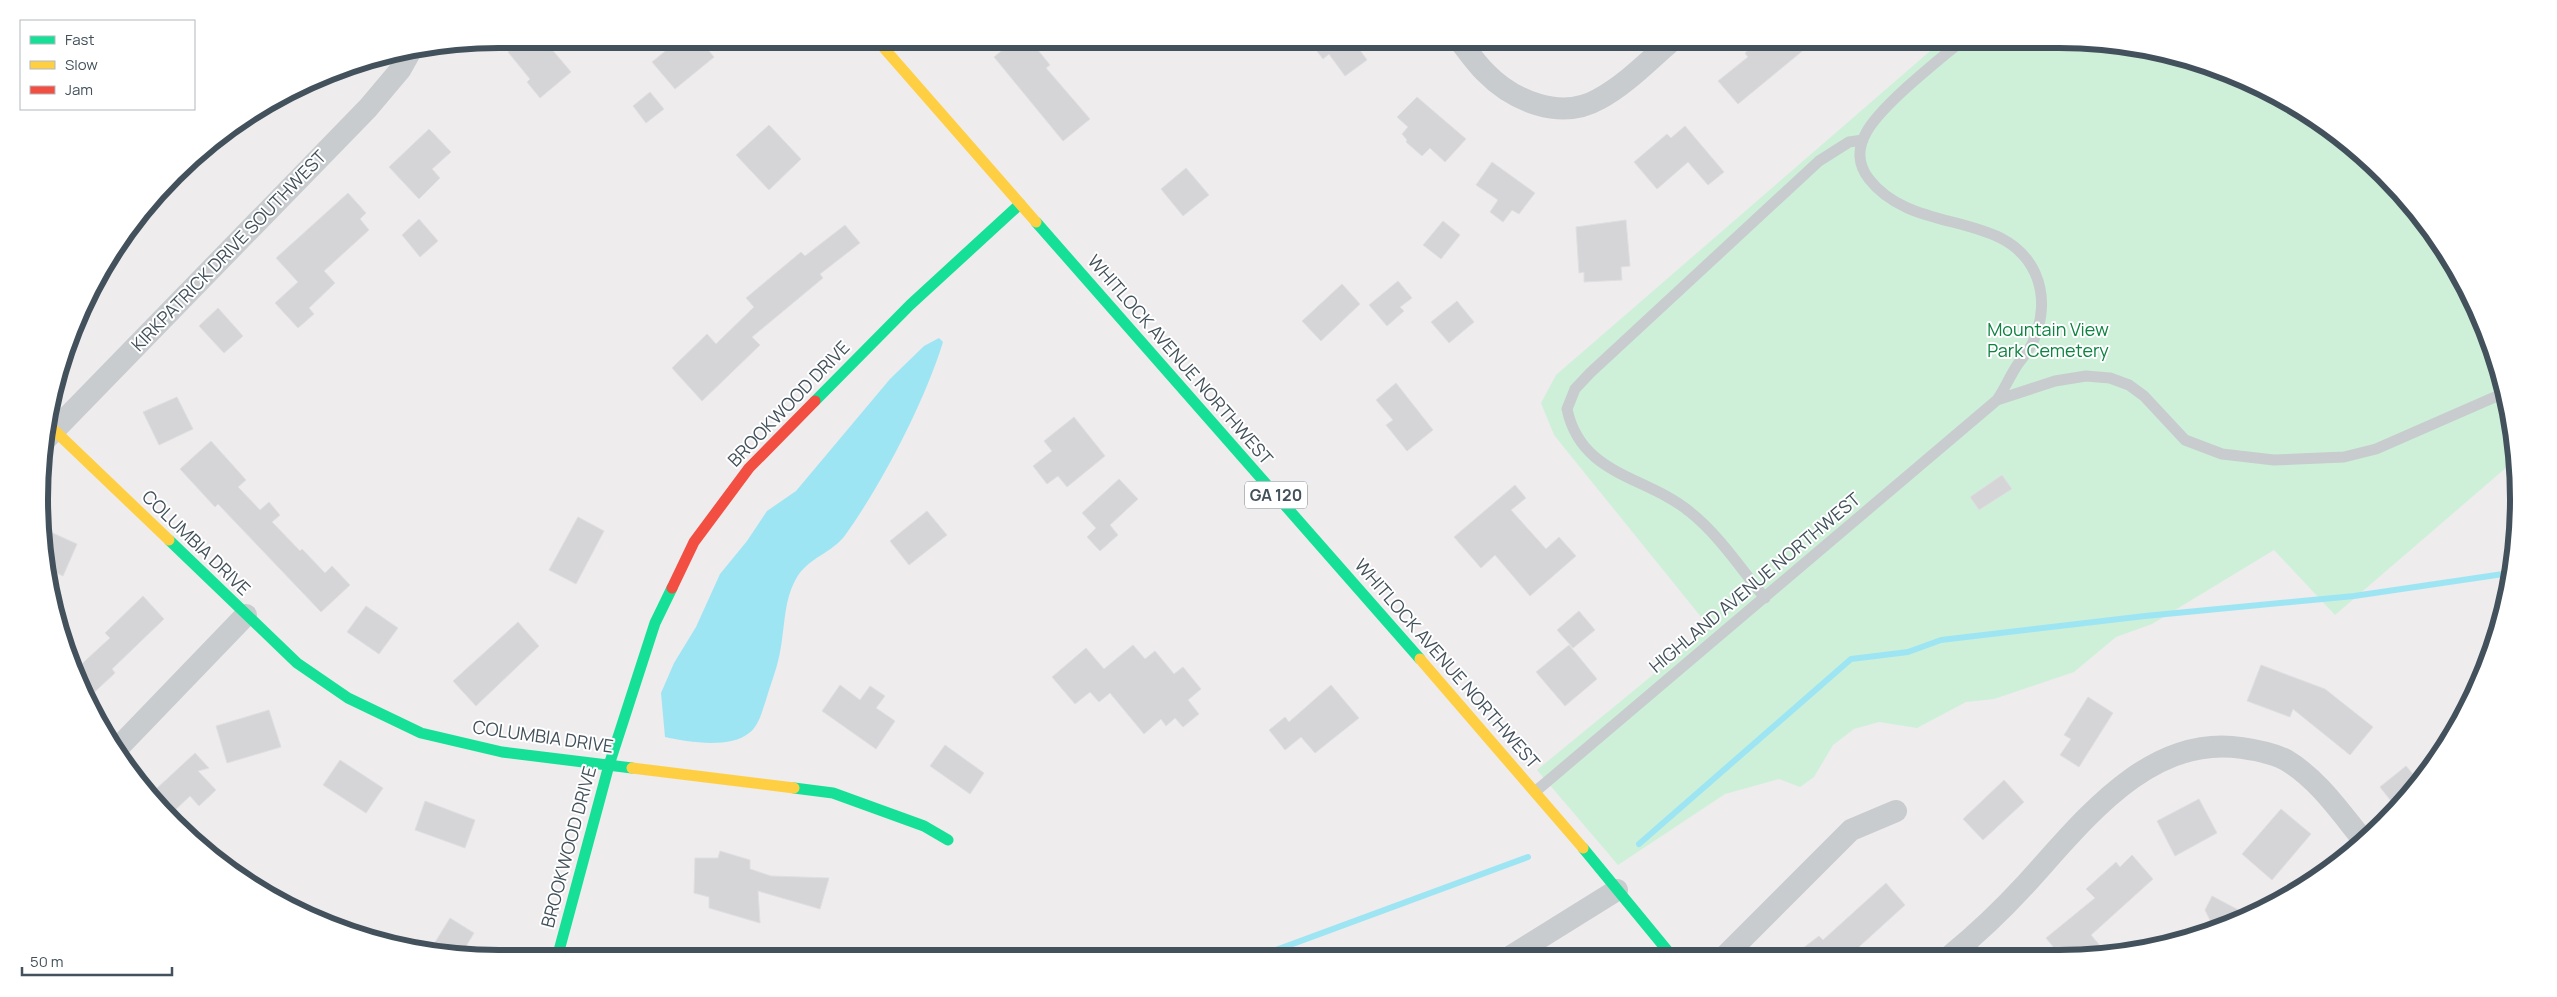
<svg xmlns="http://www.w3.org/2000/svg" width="2557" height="997" font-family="Manrope,sans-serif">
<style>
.green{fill:#cef0d9}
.water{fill:#9ee5f3}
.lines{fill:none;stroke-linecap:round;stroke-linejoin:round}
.stream{stroke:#9ee5f3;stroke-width:6}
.building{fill:#d5d5d7;stroke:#dfdee0}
.lane{stroke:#c8ccce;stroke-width:11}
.street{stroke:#c8ccce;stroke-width:22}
.fast{stroke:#16e098;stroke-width:11}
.slow{stroke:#ffcf43;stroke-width:11}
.jam{stroke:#f24e42;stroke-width:11}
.labels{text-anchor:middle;stroke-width:4;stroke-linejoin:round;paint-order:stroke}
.shield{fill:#fff;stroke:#7b858c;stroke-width:1}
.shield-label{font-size:16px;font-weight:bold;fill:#42515b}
.street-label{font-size:18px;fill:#42515b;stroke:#fff}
.park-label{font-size:18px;fill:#0d8341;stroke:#fff}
.rim{fill:none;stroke:#42515b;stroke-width:6}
</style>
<rect width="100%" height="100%" fill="#eeeced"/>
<path class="green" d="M1944,39H2059L2178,54L2262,86L2339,134L2404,196L2457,269L2494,351L2514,439L2515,460L2335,615L2274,550L2152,624L2116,637L2074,672L1994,699L1966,702L1917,728L1879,722L1854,729L1833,745L1814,777L1800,787L1779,779L1725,794L1618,865L1537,770L1710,628L1554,435L1541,403L1556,375Z"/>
<path class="water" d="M939,338L943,342C924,403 883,482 846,534C833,553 807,558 796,579C783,601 785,632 779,657C776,671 770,686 766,700C762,711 759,726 749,733C730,749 687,742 665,737L661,693L674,663L696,627L720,574L747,541L767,511L796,491L890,379L924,346Z"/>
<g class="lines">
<path class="stream" d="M1639,844L1851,659L1908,652L1941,640L2145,616L2354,596L2510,573
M1260,956L1528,857"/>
</g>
<path class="building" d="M524,39H543L571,72L540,98L527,82L530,79L508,52Z
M680,39H699L714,57L675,89L652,62Z
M1016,39H1029L1050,65L1046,68L1090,119L1063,141L994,57Z
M1308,39H1352L1367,60L1345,76L1329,54L1323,59Z
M1762,39H1817L1738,104L1718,81L1748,57L1745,53Z
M650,92L664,109L646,123L633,106Z
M1417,97L1466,139L1445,162L1430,148L1422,156L1406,142L1407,140L1402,134L1408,127L1397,117Z
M769,125L801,159L769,190L736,155Z
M1685,126L1724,172L1708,185L1688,162L1657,189L1634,162L1667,134L1671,138Z
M429,129L451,152L432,169L440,178L419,199L389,167Z
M1492,162L1535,193L1519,214L1512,210L1503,222L1490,212L1498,200L1476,185Z
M1186,168L1209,195L1183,216L1161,189Z
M348,193L366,213L360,219L369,230L324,271L335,283L309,308L314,314L298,328L275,303L298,282L276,258Z
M419,219L438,241L420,257L402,235Z
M1626,220L1630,266L1621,267L1622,280L1584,282V272L1579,273L1576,227Z
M1443,221L1460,235L1441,259L1423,245Z
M845,225L860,243L820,274L823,278L752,337L760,345L702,401L672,368L707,334L716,344L754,307L746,298L801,252L805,256Z
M1398,281L1412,298L1400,307L1404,311L1387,326L1369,305Z
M1342,284L1360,304L1321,341L1302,321Z
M1457,301L1474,322L1449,343L1431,322Z
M218,308L243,336L224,353L199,326Z
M1396,383L1433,430L1407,451L1386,425L1393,420L1376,400Z
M177,397L193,429L159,445L143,412Z
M1074,417L1105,456L1067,487L1058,476L1047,484L1033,466L1052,451L1044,441Z
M211,441L246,480L238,487L260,510L269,502L280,515L272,522L300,551L302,549L325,573L332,566L350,585L321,612L218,504L215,507L180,469Z
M2002,475L2012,489L1979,510L1970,497Z
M1119,479L1138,499L1110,525L1118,535L1100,551L1087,537L1096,528L1082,513Z
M1515,485L1526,498L1511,510L1546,549L1559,537L1576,556L1530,596L1495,555L1481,568L1454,537Z
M927,511L947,535L909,565L890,541Z
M578,517L604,531L576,584L549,570Z
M46,530L77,544L63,576L47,568Z
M143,596L164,619L112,669L115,673L87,699L73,672L110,638L105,633Z
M366,606L398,628L379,654L347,632Z
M1579,611L1595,630L1573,648L1557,630Z
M518,622L539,646L476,706L453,681Z
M1133,645L1145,659L1155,651L1174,674L1183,667L1201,689L1188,700L1199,714L1183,727L1175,718L1166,726L1161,719L1144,734L1110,693L1099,702L1090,692L1075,704L1052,677L1086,648L1104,669Z
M1569,645L1597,679L1565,706L1536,672Z
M2261,665L2325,689L2373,727L2350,755L2293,709L2290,717L2247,701Z
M840,685L860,700L870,686L885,696L876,708L895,721L876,749L822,711Z
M1331,685L1359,718L1315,753L1301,737L1285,750L1269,730L1285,717L1289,722Z
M2088,697L2113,713L2079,767L2060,755L2071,739L2064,735Z
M269,710L281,747L227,763L216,726Z
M945,745L984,773L970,794L930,766Z
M195,753L209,768L198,771L216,790L199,806L190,796L174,811L155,790Z
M340,760L383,788L366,813L323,785Z
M2406,766L2418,780L2395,806L2380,787Z
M2004,780L2024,802L1983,840L1963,819Z
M2199,799L2217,833L2175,856L2157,821Z
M425,801L475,820L465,848L415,830Z
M2281,809L2311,834L2272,880L2242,854Z
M720,851L750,860V869L771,876L829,878L820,909L758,891L760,923L709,908V897L694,893L695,858H718Z
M2132,855L2153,879L2091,935L2107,954H2059L2046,938L2095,898L2086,889L2116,862L2120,867Z
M1886,883L1905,905L1850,955H1794L1819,936L1823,940Z
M2212,896L2248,915L2213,926L2205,910Z
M450,918L474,933L462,953L431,949Z"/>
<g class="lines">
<path class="lane" d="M1997,400L2055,381L2086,376L2110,378L2129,385L2144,396L2185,440L2222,454L2274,460L2344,457L2376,449L2504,393
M1765,598C1741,569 1719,535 1690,512C1647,476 1581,476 1567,409L1575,389L1590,373L1819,161L1849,142L1863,140
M1536,791L1997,400C2004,390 2009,378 2016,367C2021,359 2029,351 2033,342C2043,320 2045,295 2035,273C2006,209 1913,236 1869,179C1858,165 1857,149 1866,133C1881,105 1938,61 1964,39"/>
<path class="street" d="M1458,39C1467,50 1475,62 1485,72C1513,101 1561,121 1599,99C1627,84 1650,59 1674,39
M43,442L368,108L400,70L409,54
M115,751L246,615
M1726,955L1851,830L1896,811
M1951,955C1978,933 2002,910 2025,885C2081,824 2148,733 2242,748C2256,750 2273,753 2286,760C2319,780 2340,812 2364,841
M1511,956L1617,890"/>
<path class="fast" d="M1036,222L1420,659
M815,401L910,305L1020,204
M169,540L297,663L348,698L421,733L502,752L632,768
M794,788L833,793L924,826L948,840
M1583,848L1671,955
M557,958L609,765L655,623L672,588"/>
<path class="slow" d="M876,39L1036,222
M54,430L169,540
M1420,659L1583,848
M632,768L794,788"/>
<path class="jam" d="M672,588L694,542L749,468L815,401"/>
</g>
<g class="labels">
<rect class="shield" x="1245" y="481.5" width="62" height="27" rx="4"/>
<g class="shield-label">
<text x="1276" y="501">GA 120</text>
</g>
<g class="street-label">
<text transform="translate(229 251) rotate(-46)" y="6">KIRKPATRICK DRIVE SOUTHWEST</text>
<text transform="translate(1180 360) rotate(49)" y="6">WHITLOCK AVENUE NORTHWEST</text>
<text transform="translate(789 404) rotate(-46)" y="6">BROOKWOOD DRIVE</text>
<text transform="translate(196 543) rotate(44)" y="6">COLUMBIA DRIVE</text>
<text transform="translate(1755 583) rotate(-40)" y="6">HIGHLAND AVENUE NORTHWEST</text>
<text transform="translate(1447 664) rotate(49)" y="6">WHITLOCK AVENUE NORTHWEST</text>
<text transform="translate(543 737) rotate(8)" y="6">COLUMBIA DRIVE</text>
<text transform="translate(569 847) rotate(-75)" y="6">BROOKWOOD DRIVE</text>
</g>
<g class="park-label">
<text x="2048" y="336">Mountain View<tspan x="2048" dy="21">Park Cemetery</tspan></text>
</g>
</g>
<path d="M0 0H2557V997H0ZM499 48H2059A451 451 0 0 1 2510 499V499A451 451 0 0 1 2059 950H499A451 451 0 0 1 48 499V499A451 451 0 0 1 499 48Z" fill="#fff" fill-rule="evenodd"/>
<path class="rim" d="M499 48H2059A451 451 0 0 1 2510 499V499A451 451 0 0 1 2059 950H499A451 451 0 0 1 48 499V499A451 451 0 0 1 499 48Z"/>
<rect x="20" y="20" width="175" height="90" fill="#ffffff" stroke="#b3b9bd"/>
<rect x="30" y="36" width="25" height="8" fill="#16e098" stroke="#b3b9bd"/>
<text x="65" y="45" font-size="15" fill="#42515b">Fast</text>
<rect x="30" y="61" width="25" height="8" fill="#ffcf43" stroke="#b3b9bd"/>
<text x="65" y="70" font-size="15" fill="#42515b">Slow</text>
<rect x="30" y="86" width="25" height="8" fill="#f24e42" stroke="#b3b9bd"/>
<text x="65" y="95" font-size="15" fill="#42515b">Jam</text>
<path d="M22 967v8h150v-8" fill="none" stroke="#42515b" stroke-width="2.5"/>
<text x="30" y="967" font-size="15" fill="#42515b" stroke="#ffffff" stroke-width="4" paint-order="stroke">50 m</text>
</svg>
